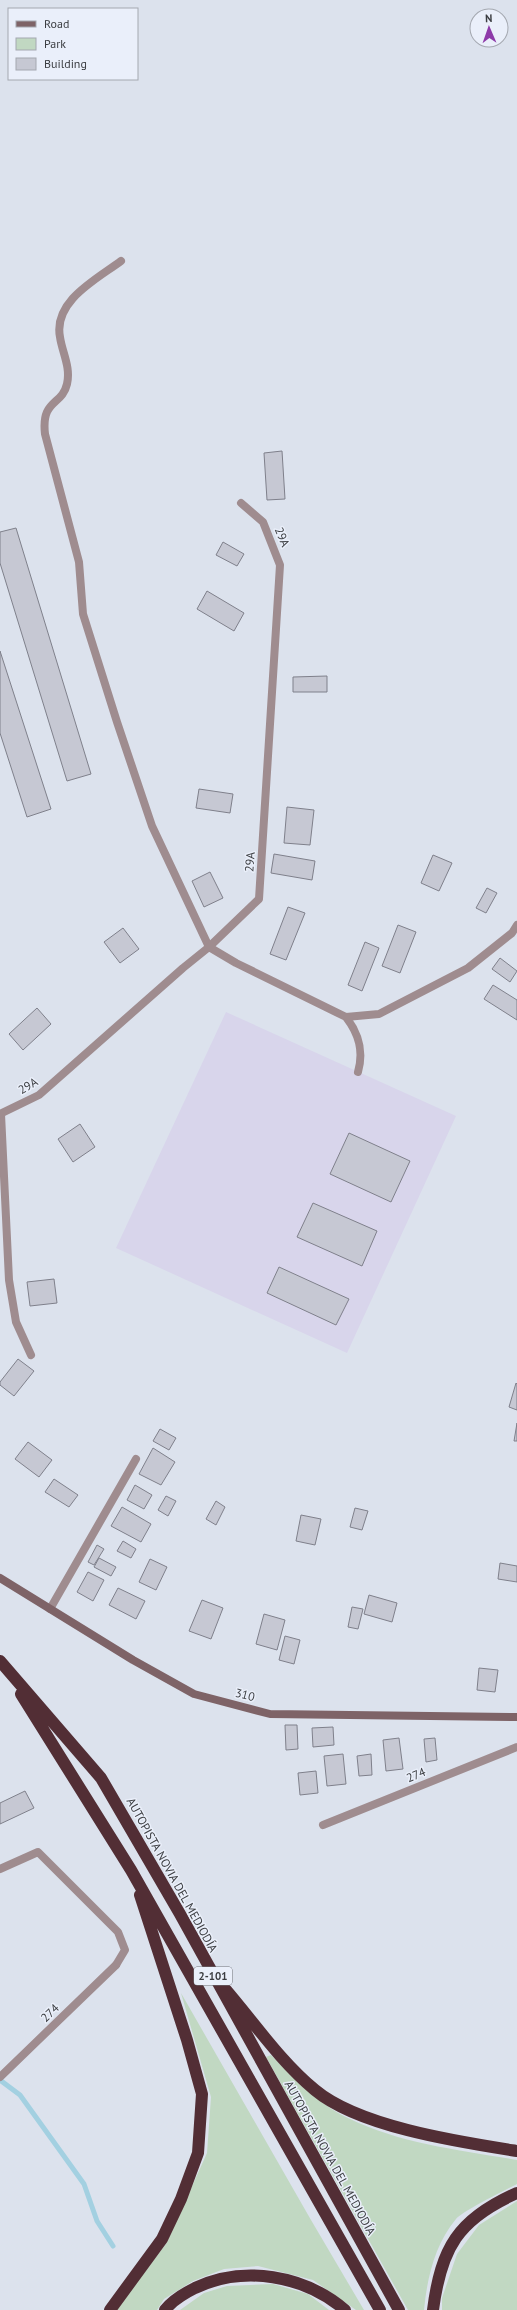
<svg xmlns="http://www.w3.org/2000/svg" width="517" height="2310" font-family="'PT Sans',sans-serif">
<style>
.industrial{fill:#d8d5eb}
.green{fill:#c1d8c2}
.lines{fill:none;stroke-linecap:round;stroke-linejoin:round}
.stream{stroke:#a3d0e1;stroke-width:5}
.building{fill:#c6c8d3;stroke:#7f808b}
.lane{stroke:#9f8c8f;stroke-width:8}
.street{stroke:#9f8c8f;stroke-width:8}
.secondary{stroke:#7e6367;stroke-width:8}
.highway{stroke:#522e35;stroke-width:12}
.labels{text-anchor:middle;stroke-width:3;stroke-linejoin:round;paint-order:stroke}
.shield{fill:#eaeffa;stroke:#707278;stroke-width:1}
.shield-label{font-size:11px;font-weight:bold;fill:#3b3d41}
.street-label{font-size:12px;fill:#3b3d41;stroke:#eaeffa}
</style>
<rect width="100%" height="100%" fill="#dce2ed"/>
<path class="industrial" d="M226,1012L456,1116L347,1353L116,1248Z"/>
<path class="green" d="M181,1993L311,2220L364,2310H356L313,2280L258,2266L224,2269L193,2281L164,2299L157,2310H115L166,2244L207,2153L211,2097Z
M271,2055C294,2078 318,2104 348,2118C401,2144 460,2150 517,2160V2184C505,2190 463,2211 456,2219C435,2244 427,2278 424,2310H408L266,2057Z
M517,2201V2310H442V2298L457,2254L479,2225Z
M273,2284L308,2294L329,2310H180L204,2293L227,2286Z"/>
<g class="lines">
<path class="stream" d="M0,2080L20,2095L84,2184L97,2221L113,2246"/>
</g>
<path class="building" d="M282,451L285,499L267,500L264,453Z
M16,528L91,774L67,781L0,563V532Z
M223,542L244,554L237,566L216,555Z
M207,591L244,613L234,631L197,609Z
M0,651L51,809L27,817L0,733Z
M327,676V692H293V677Z
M199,789L233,794L230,813L196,808Z
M287,807L314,810L310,845L284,843Z
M274,854L315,861L312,880L271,873Z
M433,855L452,863L439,891L421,883Z
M210,872L223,898L204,907L192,881Z
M487,888L497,893L486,913L476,908Z
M288,907L305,913L286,960L270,954Z
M398,925L416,932L400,973L382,966Z
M123,928L139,949L120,963L104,942Z
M365,942L379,948L362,991L348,985Z
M500,958L517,971L510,982L492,969Z
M493,985L517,1000V1020L484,999Z
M37,1008L51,1024L23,1050L9,1034Z
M80,1124L95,1147L73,1162L58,1139Z
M349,1133L410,1161L391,1202L330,1174Z
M313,1203L377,1231L362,1266L297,1237Z
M279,1267L349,1299L336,1325L267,1293Z
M54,1279L57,1303L30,1306L27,1282Z
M18,1359L34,1371L14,1396L0,1385V1382Z
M516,1383L517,1384V1410L509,1407Z
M517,1423V1441H514Z
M160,1429L176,1438L169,1450L153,1441Z
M28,1442L52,1460L39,1477L15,1459Z
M153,1448L175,1462L161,1485L139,1474Z
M54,1479L78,1495L69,1507L45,1492Z
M135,1485L152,1495L144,1509L127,1500Z
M166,1496L176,1501L168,1516L158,1510Z
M216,1501L225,1507L216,1525L206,1519Z
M122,1507L151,1524L141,1542L111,1526Z
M355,1508L368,1511L362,1530L350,1527Z
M301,1515L321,1519L315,1545L296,1541Z
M123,1541L136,1549L131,1558L117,1551Z
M97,1545L104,1549L94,1565L88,1562Z
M99,1558L116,1567L111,1576L94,1567Z
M150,1559L167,1567L156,1590L139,1582Z
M500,1563L517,1566V1582L498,1579Z
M88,1572L104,1580L93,1601L77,1592Z
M118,1588L145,1601L136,1619L109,1605Z
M369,1595L397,1603L392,1622L364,1614Z
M202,1600L223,1608L211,1639L189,1631Z
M352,1607L363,1609L358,1629L348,1627Z
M264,1614L285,1620L277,1650L256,1644Z
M285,1636L300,1640L294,1664L279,1660Z
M479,1668L498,1670L495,1692L477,1690Z
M285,1725H297L298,1749L286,1750Z
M333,1727L334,1745L313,1747L312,1728Z
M399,1738L403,1769L386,1771L383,1740Z
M435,1738L437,1760L426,1762L424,1739Z
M343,1754L346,1784L327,1786L324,1756Z
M371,1754L372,1775L359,1776L357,1756Z
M316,1771L318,1793L300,1795L298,1773Z
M25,1791L34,1808L0,1824V1803Z"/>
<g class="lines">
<path class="lane" d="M121,261C97,279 53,301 60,337C62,352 71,367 67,384C62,406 41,399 45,434L79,562L83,614L117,722L152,826L209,947
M1,1114L9,1280L16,1322L31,1355
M50,1609L136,1459
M0,1869L38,1852L118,1932L125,1950L116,1965"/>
<path class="street" d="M209,947L236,963L346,1017C359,1034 364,1051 358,1072
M346,1017L379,1014L468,968L512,933L517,925
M0,1114L39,1095L183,968L209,947L259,899L280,565L263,522L241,503
M323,1825L517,1747
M0,2077L116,1965"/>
<path class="secondary" d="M0,1578L133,1660L194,1694L270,1714L517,1717"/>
<path class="highway" d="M0,1661L101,1778L180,1914L399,2310
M21,1694L131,1870L380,2310
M226,1990C255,2024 281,2062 315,2090C359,2127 460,2142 517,2151
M110,2310L162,2239L181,2199L198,2153L202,2094L187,2040L140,1895
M165,2310C172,2301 185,2293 195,2288C244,2265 304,2275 345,2310
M433,2310C441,2248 458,2219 517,2193"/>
</g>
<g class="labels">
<rect class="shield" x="194" y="1967" width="38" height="18" rx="3"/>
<g class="shield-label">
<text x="213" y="1980">2-101</text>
</g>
<g class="street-label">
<text transform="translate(282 537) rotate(68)" y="4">29A</text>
<text transform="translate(250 862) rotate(-86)" y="4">29A</text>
<text transform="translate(28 1086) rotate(-31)" y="4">29A</text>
<text transform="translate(245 1695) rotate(14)" y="4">310</text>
<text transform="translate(416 1775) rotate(-22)" y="4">274</text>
<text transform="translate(172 1875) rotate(61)" y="4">AUTOPISTA NOVIA DEL MEDIODÍA</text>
<text transform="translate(50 2013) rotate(-44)" y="4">274</text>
<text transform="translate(330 2158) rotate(61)" y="4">AUTOPISTA NOVIA DEL MEDIODÍA</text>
</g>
</g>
<rect x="8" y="8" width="130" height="72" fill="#eaeffa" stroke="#a4a8b0"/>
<rect x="16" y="21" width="20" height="6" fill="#7e6367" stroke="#a4a8b0"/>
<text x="44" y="28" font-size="12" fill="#3b3d41">Road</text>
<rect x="16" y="38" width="20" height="12" fill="#c1d8c2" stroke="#a4a8b0"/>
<text x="44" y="48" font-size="12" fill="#3b3d41">Park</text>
<rect x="16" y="58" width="20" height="12" fill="#c6c8d3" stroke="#a4a8b0"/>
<text x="44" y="68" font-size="12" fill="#3b3d41">Building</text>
<g transform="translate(489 28) rotate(358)"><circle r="19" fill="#eaeffa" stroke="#a4a8b0"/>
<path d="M0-3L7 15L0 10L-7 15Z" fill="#8d3aa9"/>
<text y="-6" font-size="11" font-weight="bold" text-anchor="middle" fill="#3b3d41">N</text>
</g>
</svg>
